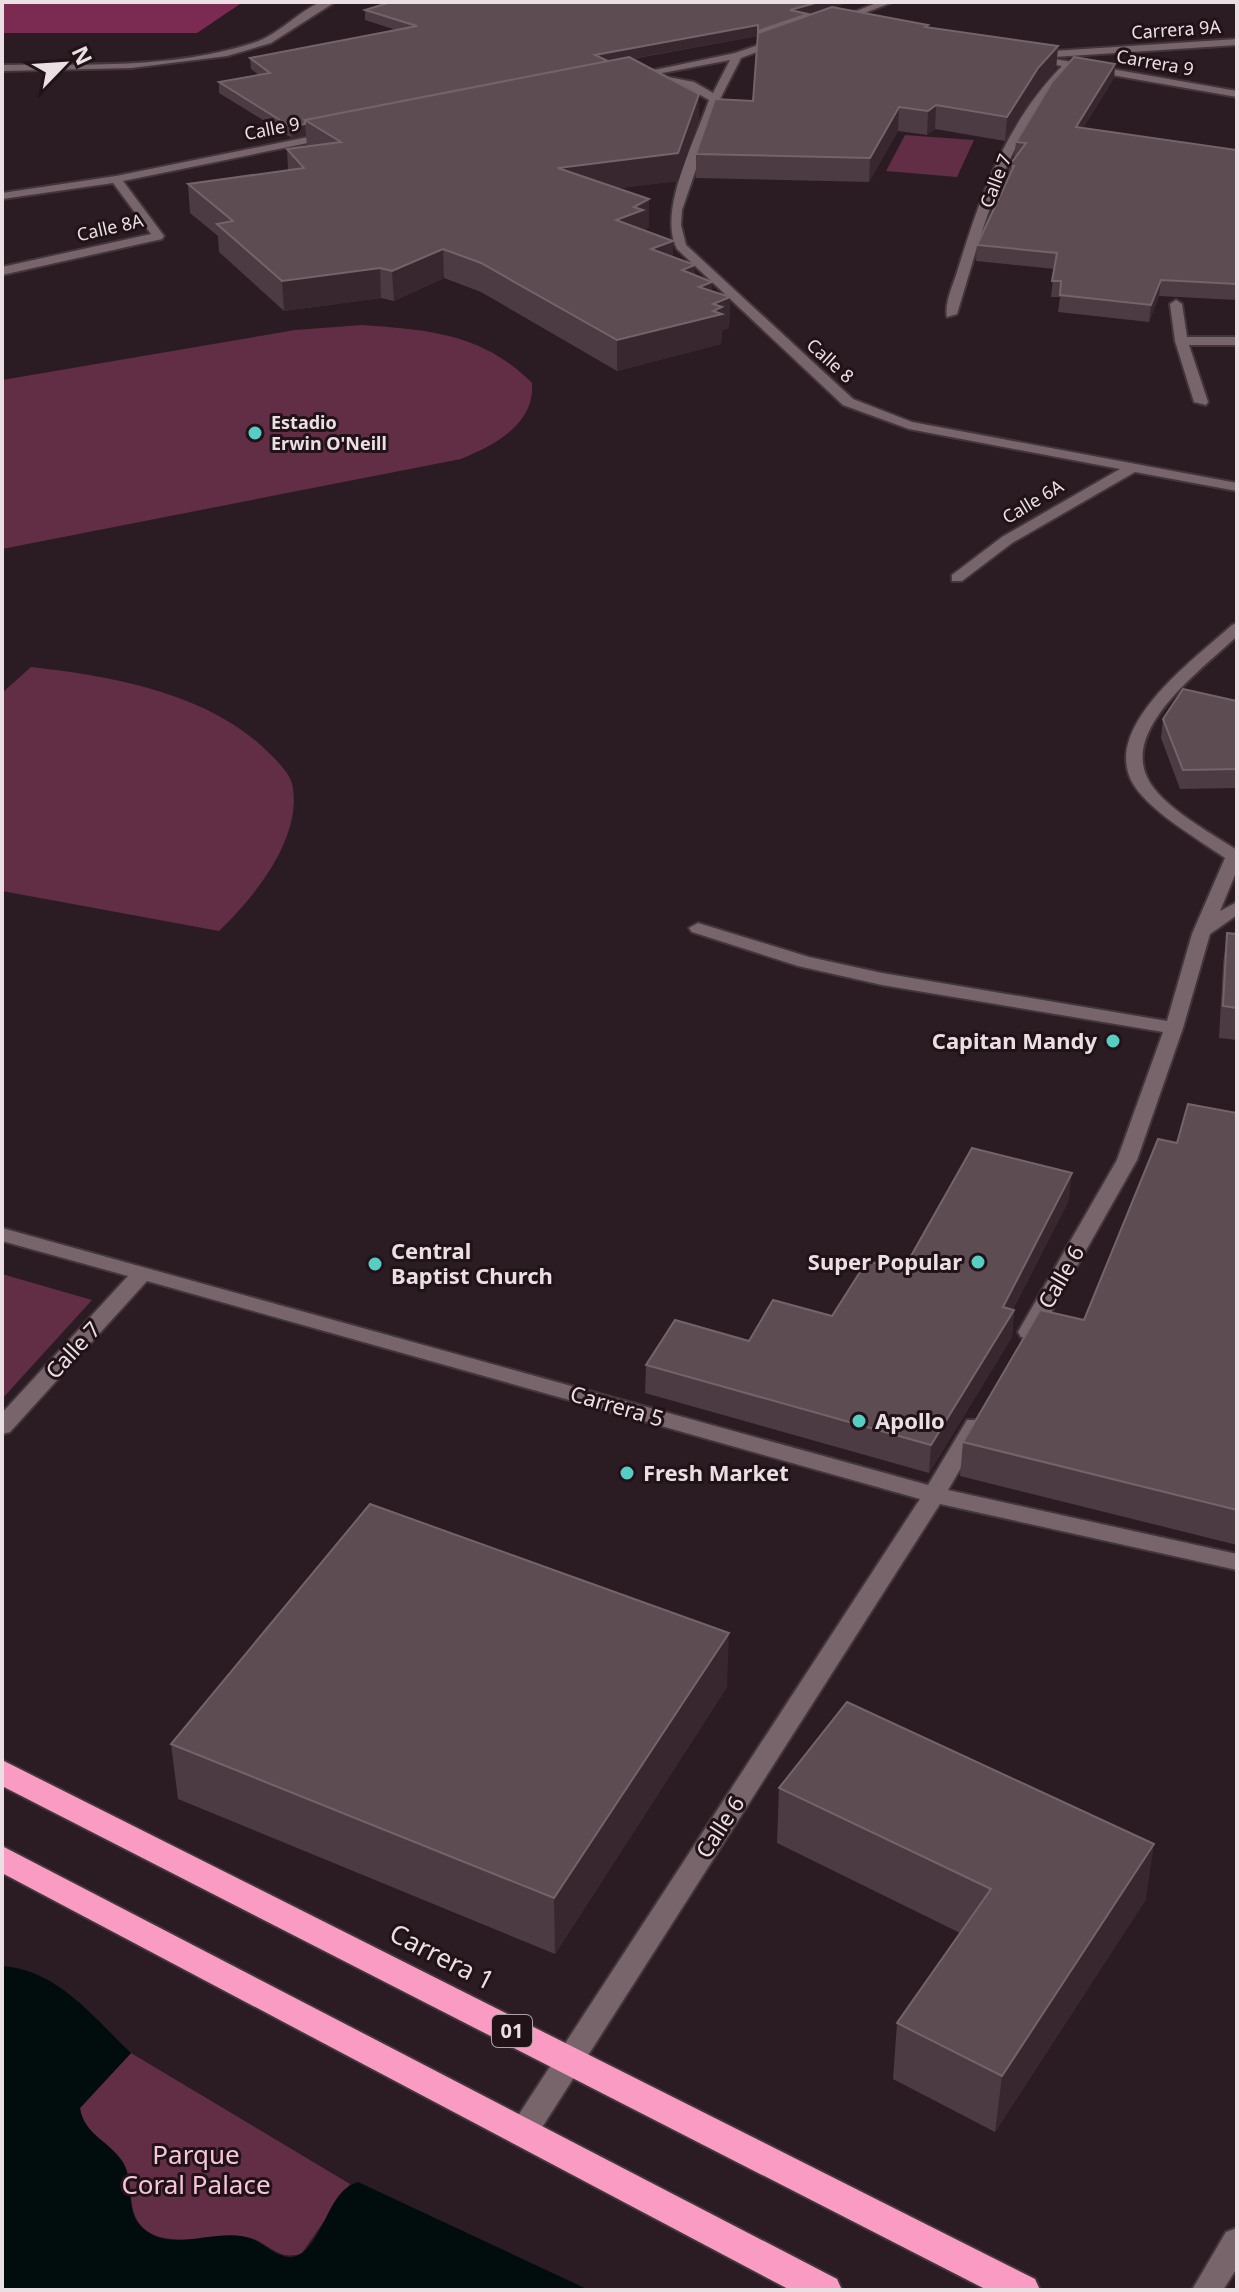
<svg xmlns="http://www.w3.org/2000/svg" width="1239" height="2292" font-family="'Noto Sans',sans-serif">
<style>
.green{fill:#612e45}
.forest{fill:#7b2b52}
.water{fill:#010d0c}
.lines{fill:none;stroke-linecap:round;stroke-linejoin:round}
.minor-casing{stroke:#42363b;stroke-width:4}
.highway-casing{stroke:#42363b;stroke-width:4}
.minor{fill:#78656c;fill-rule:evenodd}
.highway{fill:#f99bc3;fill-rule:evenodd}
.wall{fill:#4c3b42}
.shaded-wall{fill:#38272e}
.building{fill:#5d4d53;stroke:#73646a;stroke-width:2}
.poi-dot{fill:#56cec3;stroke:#211218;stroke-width:3}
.labels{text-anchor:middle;stroke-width:6;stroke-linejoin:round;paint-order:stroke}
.far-street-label{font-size:18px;fill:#eadfe3;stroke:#211218}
.far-poi-label{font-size:18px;font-weight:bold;fill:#eadfe3;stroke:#211218;text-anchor:start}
.shield{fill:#211218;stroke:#aea2a6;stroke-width:2}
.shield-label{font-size:20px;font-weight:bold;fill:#eadfe3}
.poi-label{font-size:22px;font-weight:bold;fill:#eadfe3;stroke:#211218;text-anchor:start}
.street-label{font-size:22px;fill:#eadfe3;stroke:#211218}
.near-street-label{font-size:26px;fill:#eadfe3;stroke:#211218}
.near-park-label{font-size:26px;fill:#f5c5d8;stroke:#211218}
</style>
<rect width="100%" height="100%" fill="#2b1b22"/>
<path class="green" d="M905,135L974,140L957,177L886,171Z
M362,325C429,330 482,333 532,383C535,425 494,445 461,459L2,549V380L295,330Z
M31,667C111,676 210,693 269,753C279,763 291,774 293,788C301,840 253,899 219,931L2,891V693Z
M2,1274L92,1300L2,1399Z
M131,2053L350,2184L302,2253C276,2263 268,2240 246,2237C213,2233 148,2256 134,2213C129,2196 132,2174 121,2159C107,2140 84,2134 80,2108Z"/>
<path class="forest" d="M2,2H243L197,33H2Z"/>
<path class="water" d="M2,1966C58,1970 93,2017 131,2053L80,2108C84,2134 107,2140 121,2160C135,2177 125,2207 139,2224C167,2258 217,2225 252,2239C268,2245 283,2266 302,2253C325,2236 329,2190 358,2182L589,2290H2Z"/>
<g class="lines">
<defs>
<path id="minor" d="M321,2H335L271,43L227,56L131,68L2,71V65C84,64 174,69 253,43C279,35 297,12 321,2Z
M879,2H893L839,23L831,21Z
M779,38L788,40L741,58L720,99L682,210L681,225L686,245L853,399L912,422L1237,483V491L1135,472L1012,543L962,581H952V575L1002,537L1120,469L909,429L843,405L677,249C657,211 696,139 709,100L687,87L652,78L657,75L694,82L713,93L730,60L631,79L626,76L735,53Z
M1237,39V45L1054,57L1049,54L1054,51Z
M1032,55L1237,91V97L1072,68C1005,136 984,225 957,314L947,317C944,303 954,283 958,269C981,194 1006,123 1062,66L1028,60Z
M333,132L338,135L337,137L123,181L164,236L162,239L2,275V267L151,234L113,183L2,199V193L116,176Z
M1176,300L1182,304L1187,337H1237V345H1189L1208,402L1206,405L1194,402L1175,341L1170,304Z
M1237,623V636C1204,668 1123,726 1147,777C1160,806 1211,833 1237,850V870L1220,911L1237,902V915L1210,934L1183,1028L1137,1160L1037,1337H1021L1018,1332L1117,1160L1163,1032L882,985L798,966L692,932L689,928L698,923L809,957L882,973L1167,1021L1192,934L1225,858C1198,839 1145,809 1131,780C1104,724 1196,658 1232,625Z
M2,1228L928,1485L967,1420H983L986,1425L948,1490L1237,1554V1570L940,1504L532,2143L522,2146L512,2143L508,2134L512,2125L920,1499L147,1281L10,1432L2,1434V1413L128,1276L2,1241Z
M1237,2228V2268L1223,2290H1192L1226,2232Z"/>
<path id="highway" d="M2,1760L1035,2279L1040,2290H987L2,1786Z
M2,1846L837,2279L842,2290H790L2,1873Z"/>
</defs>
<use href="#minor" class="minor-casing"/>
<use href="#highway" class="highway-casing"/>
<use href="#minor" class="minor"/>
<use href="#highway" class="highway"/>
</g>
<path class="wall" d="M835,7L928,28L1058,46L1056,68L1036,91L1005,141L935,129L927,135L898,131L869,182L696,178V154L753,101L758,36L632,59L699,121L678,181L618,188L649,227L644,230L673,241V257L695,265V276L711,291L730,297L729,328L722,330L721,344L617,371L481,292L444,278L394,301L381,298L284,311L219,252L218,236L190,213L188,184L288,170L287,149L307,147L306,135L292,138L219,93V82L259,75L251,69L250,58L396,30L365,20V10Z
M1115,64L1114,78L1083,128L1237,150V300L1159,296L1149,322L1058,312L1060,297H1051L1054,269L976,261L977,245L1008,179L1009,166L1016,157H1014L1016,142Z
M1237,701V788L1180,789L1161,738L1163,719Z
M1227,933L1237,934V1040L1219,1038L1223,964Z
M1237,1113V1545L960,1476L963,1442L1084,1320Z
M1069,1200L1013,1309L1014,1310L1012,1337L929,1473L645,1393L646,1365L749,1341L832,1316Z
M727,1687L555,1954L178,1799L171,1744Z
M779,1788L1146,1899L995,2132L893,2079L897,2023L960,1933L777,1843Z"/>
<path class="shaded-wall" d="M819,2H853L808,15L758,42V31L790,10Z
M758,25V36L595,65V55Z
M1058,46L1056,68L1036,91L1005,141L1007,117L1038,68Z
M1115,64L1114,78L1075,142L1076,127Z
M699,94V121L678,181L559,196L558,168Z
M936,105L935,129L927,135L928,111Z
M899,107L898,131L869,182L870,158Z
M305,124L306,135L292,138L291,127Z
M649,199V227L643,231L616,220Z
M673,241V270L651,249Z
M443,249L444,278L394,301L392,271Z
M695,265V295L682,270Z
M380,268L381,298L284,311L282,281Z
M1161,280L1159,296L1149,322L1151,305Z
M712,282L711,312L699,287Z
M730,297L729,328L722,330L721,344L617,371V340Z
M1072,1173L1069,1200L1004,1326L1014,1310L1012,1337L929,1473L931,1445Z
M729,1633L727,1687L555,1954L554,1898Z
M1154,1844L1146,1899L995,2132L1002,2076Z"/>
<path class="building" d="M391,2H819L790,10L808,14L758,31V25L595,55L608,61L305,120V124L291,127L219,82L270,73L250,58L417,26L365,10Z
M832,7L928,25L925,27L1058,46L1038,68L1007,117L936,105L928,111L899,107L870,158L696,154L715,99L753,101L758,33Z
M629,57L699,94L678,153L558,168L649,199L634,207L643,210L616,220L673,241L651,249L695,265L682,270L712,282L699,287L730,297L713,304L722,307L713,311L722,314L617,340L481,263L443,249L392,271L380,268L282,281L217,224L233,221L188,184L304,168L287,149L341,142L305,120Z
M1074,57L1115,64L1076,127L1237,150V284L1161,280L1151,305L1060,295L1061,281H1052L1057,253L977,245L1014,166H1009L1026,143L1016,142L1052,82Z
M1183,689L1237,701V769L1183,770L1163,719Z
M1227,933L1237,934V1008L1223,1006Z
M1188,1104L1237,1113V1510L963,1442L1040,1310L1084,1320L1158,1139L1177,1143Z
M972,1148L1072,1173L1003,1307L1014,1310L931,1445L646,1365L675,1320L749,1341L773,1300L832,1316L867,1261L903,1270Z
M370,1504L729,1633L554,1898L171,1744Z
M847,1702L1154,1844L1002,2076L897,2023L991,1889L779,1788Z"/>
<g class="poi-dot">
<circle cx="255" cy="433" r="8"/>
<circle cx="1113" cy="1041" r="8"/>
<circle cx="978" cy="1262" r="8"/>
<circle cx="375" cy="1264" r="8"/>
<circle cx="859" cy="1421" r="8"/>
<circle cx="627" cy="1473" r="8"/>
</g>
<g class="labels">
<g class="far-street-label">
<text transform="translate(1176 30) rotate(-4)" y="6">Carrera 9A</text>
<text transform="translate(1155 63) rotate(10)" y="6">Carrera 9</text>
<text transform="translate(272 129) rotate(-11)" y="6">Calle 9</text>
<text transform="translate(996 181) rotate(-69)" y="6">Calle 7</text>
<text transform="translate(110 228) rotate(-13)" y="6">Calle 8A</text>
<text transform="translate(830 361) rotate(42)" y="6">Calle 8</text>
<text transform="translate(1033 502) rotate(-31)" y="6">Calle 6A</text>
</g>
<g class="far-poi-label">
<text x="271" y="429">Estadio<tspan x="271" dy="21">Erwin O'Neill</tspan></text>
</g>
<rect class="shield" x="492" y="2015" width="40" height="32" rx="6"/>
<g class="shield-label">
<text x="512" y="2038">01</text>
</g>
<g class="poi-label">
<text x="1097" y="1049" text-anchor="end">Capitan Mandy</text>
<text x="391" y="1259">Central<tspan x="391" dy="25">Baptist Church</tspan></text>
<text x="962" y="1270" text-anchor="end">Super Popular</text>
<text x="875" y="1429">Apollo</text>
<text x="643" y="1481">Fresh Market</text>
</g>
<g class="street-label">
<text transform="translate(1061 1277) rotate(-60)" y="8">Calle 6</text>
<text transform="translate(73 1350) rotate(-47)" y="8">Calle 7</text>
<text transform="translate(617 1406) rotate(16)" y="8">Carrera 5</text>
<text transform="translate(720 1827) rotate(-57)" y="8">Calle 6</text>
</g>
<g class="near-street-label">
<text transform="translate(442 1957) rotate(27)" y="9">Carrera 1</text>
</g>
<g class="near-park-label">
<text x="196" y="2164">Parque<tspan x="196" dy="30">Coral Palace</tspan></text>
</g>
</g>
<rect width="1239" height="2292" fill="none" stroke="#eadfe3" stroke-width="8"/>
<g transform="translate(64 64) rotate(65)" stroke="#211218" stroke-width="6" paint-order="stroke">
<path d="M0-6L14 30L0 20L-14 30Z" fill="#eadfe3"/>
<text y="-12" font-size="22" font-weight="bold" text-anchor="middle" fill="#eadfe3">N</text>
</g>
</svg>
